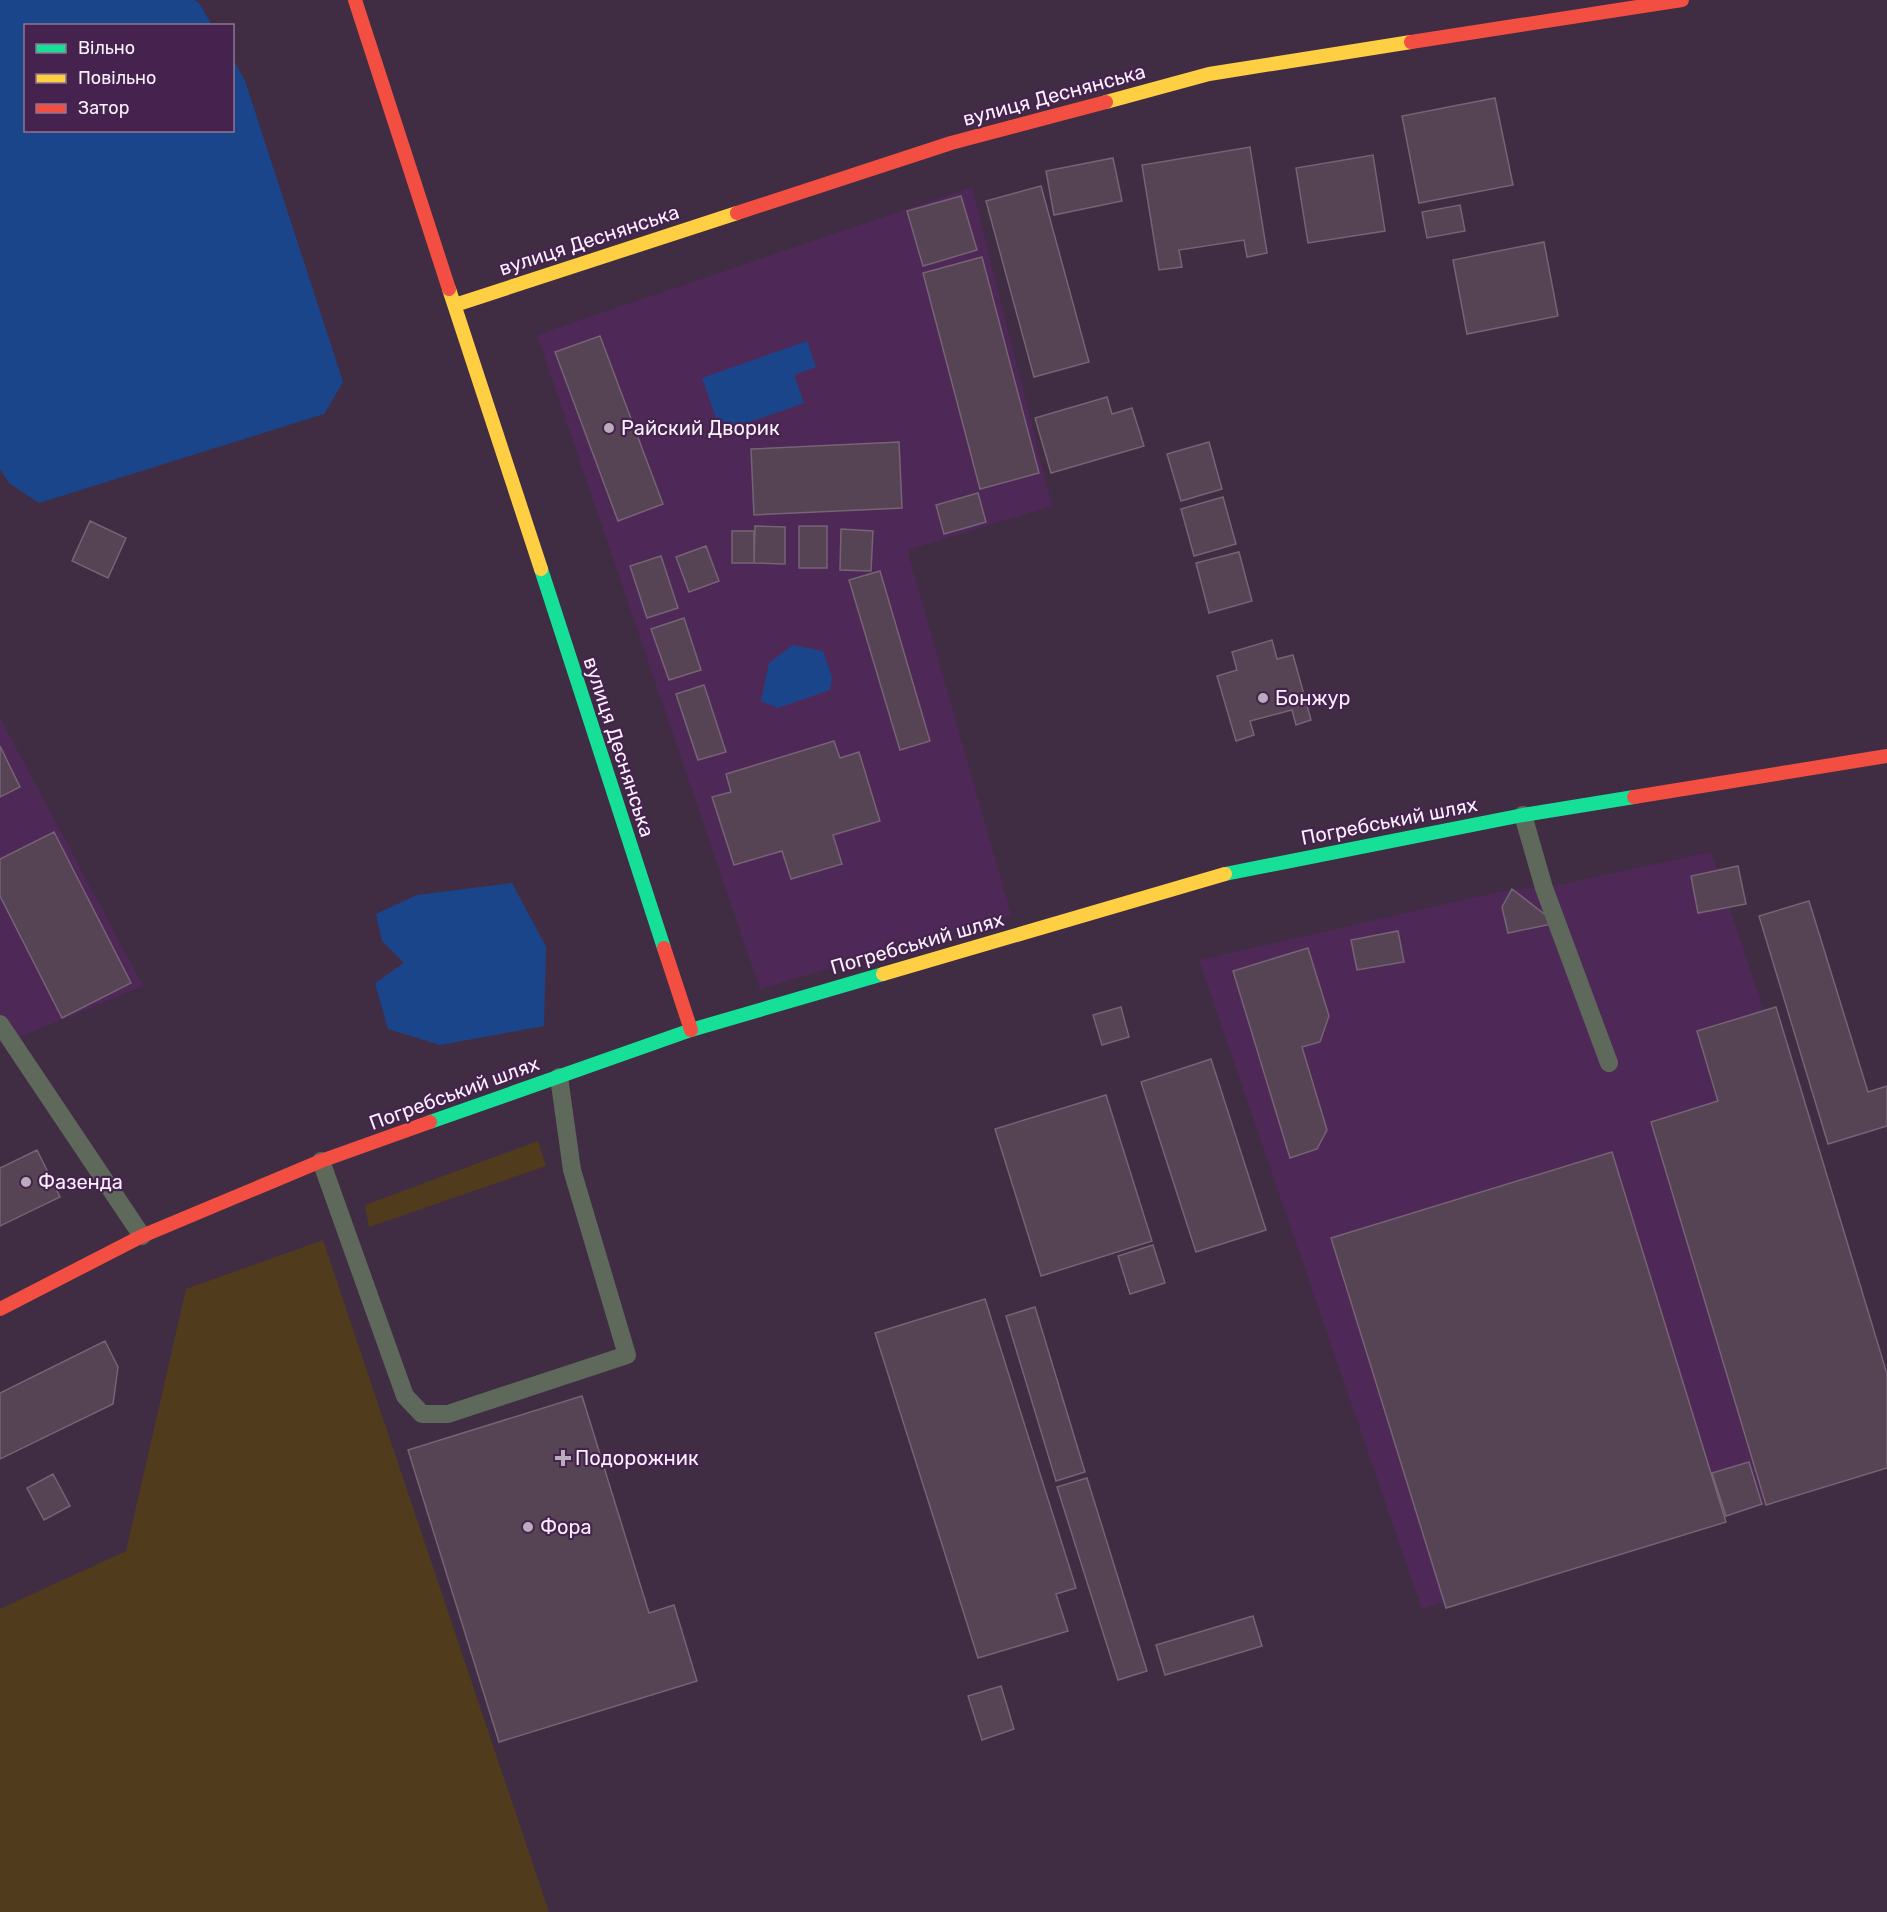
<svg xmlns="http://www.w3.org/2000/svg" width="1887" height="1912" font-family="Rubik,sans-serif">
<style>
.built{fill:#4e2957}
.green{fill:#503b1d}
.water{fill:#1b458a}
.building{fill:#564455;stroke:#766375;stroke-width:1.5}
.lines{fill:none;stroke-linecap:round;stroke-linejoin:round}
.lane{stroke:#5e685b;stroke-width:18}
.fast{stroke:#16e098;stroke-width:14}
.slow{stroke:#ffcf43;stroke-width:14}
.jam{stroke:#f24e42;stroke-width:14}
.poi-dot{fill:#b9acbc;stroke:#46234e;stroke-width:2}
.labels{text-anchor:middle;stroke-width:4.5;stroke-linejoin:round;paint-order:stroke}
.street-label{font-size:20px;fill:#faf1fc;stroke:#46234e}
.poi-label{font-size:20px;fill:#faf1fc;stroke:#46234e;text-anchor:start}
</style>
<rect width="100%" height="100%" fill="#402d44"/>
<path class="built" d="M972,187L1052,506L907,550L1011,915L760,989L537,335Z
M0,718L143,986L0,1045Z
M1711,852L1887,1382V1468L1422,1609L1199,960L1512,889L1544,888Z"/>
<path class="green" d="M538,1141L546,1166L369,1227L365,1205Z
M323,1240L549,1912H0V1609L126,1551L186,1289Z"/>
<path class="water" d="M0,0H194L199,3L212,25L26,26V130H232L233,59L245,81L343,382L324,414L39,503L9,483L0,469Z
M807,341L816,367L794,375L804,403L721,432L702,378Z
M793,645L823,651L832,677L830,690L778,708L761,701L769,663Z
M512,883L546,947L544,1026L440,1045L388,1029L375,983L404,963L382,941L376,914L417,895Z"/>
<path class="building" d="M1495,98L1513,185L1419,203L1402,116Z
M1250,147L1267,253L1247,257L1244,240L1179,250L1182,267L1159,270L1142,165Z
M1373,155L1385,231L1308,243L1296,168Z
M1113,158L1122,201L1054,215L1046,171Z
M1041,186L1089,362L1034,377L986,201Z
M961,196L977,250L923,266L907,211Z
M1460,205L1465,231L1427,238L1422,212Z
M1544,242L1558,316L1467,334L1453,260Z
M982,257L1039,473L980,489L923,273Z
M600,336L663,504L618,521L555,352Z
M1107,397L1112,414L1132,408L1144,446L1051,473L1035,418Z
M899,442L902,508L754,515L751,449Z
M1209,442L1222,489L1181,501L1167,454Z
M978,493L986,522L944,534L936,505Z
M1223,497L1236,544L1194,556L1181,509Z
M90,521L126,538L108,578L72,561Z
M755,526L785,527V564L754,563Z
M799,526H827V568H799Z
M841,529L873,531L871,571L840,570Z
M732,531H754V563H732Z
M706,546L719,581L689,592L676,557Z
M1239,552L1252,601L1209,613L1196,563Z
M661,556L678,608L647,618L630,566Z
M880,571L930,741L900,750L849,580Z
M684,618L701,670L669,680L651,629Z
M1272,640L1277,659L1293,655L1311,720L1296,725L1292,710L1250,721L1254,735L1236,741L1217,676L1237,670L1232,652Z
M704,685L726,752L698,760L676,694Z
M834,741L840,758L859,752L880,821L833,835L842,864L791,879L782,851L734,865L712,797L731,792L726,774Z
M0,746L20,787L0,797Z
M54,832L131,983L62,1018L0,896V859Z
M1738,866L1746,904L1698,913L1691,876Z
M1512,889L1556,923L1508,933L1502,907Z
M1809,901L1868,1092L1887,1086V1126L1828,1144L1759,916Z
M1398,931L1404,962L1357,970L1351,940Z
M1308,948L1329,1016L1320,1042L1302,1047L1327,1130L1317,1149L1290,1158L1233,971Z
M1121,1007L1129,1037L1102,1045L1093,1015Z
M1776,1007L1887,1374V1468L1766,1505L1651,1122L1718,1101L1697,1031Z
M1211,1059L1266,1230L1196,1252L1141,1082Z
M1106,1095L1152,1241L1041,1276L995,1129Z
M37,1150L60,1197L0,1226V1168Z
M1612,1152L1726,1522L1446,1608L1331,1238Z
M1153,1245L1165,1283L1130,1294L1118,1256Z
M985,1299L1076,1588L1056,1594L1068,1631L978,1658L875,1333Z
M1035,1307L1085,1472L1056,1481L1006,1316Z
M105,1341L118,1367L113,1404L0,1459V1393Z
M582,1396L649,1613L674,1605L697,1681L499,1742L408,1450Z
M1749,1462L1762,1504L1726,1516L1712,1473Z
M53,1474L70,1506L44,1520L27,1488Z
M1087,1478L1147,1671L1118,1680L1057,1487Z
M1253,1616L1262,1646L1165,1675L1156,1645Z
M1001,1686L1014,1729L982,1740L968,1696Z"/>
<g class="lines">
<path class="lane" d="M1523,815L1544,888L1609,1063
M0,1024L142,1236
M321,1161L405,1396L422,1414H448L627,1355L572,1170L559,1077"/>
<path class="fast" d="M541,569L664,948
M1225,874L1523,815L1634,797
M430,1122L691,1030L883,974"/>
<path class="slow" d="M1106,102L1209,74L1411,42
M449,289L541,569
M455,305L737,213
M883,974L1225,874"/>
<path class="jam" d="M355,0L449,289
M1411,42L1682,0
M737,213L951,143L1106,102
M1634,797L1887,756
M664,948L691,1030
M0,1309L142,1236L321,1161L430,1122"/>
</g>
<g class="poi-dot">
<circle cx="609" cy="428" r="6"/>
<circle cx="1263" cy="698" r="6"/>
<circle cx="26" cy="1182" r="6"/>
<path d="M560 1449h6v6h6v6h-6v6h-6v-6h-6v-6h6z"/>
<circle cx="528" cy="1527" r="6"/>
</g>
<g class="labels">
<g class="street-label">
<text transform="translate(1054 95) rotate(-15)" y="7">вулиця Деснянська</text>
<text transform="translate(589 240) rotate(-18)" y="7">вулиця Деснянська</text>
<text transform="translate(619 747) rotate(72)" y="7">вулиця Деснянська</text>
<text transform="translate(1389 821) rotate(-11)" y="7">Погребський шлях</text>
<text transform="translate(917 943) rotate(-16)" y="7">Погребський шлях</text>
<text transform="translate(454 1093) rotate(-20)" y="7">Погребський шлях</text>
</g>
<g class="poi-label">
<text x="621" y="435">Райский Дворик</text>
<text x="1275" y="705">Бонжур</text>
<text x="38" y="1189">Фазенда</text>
<text x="575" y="1465">Подорожник</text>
<text x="540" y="1534">Фора</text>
</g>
</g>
<rect x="24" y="24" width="210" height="108" fill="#46234e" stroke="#8e7594" stroke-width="1.5"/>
<rect x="36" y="44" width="30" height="9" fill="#16e098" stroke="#8e7594" stroke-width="1.5"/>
<text x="78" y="54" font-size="18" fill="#faf1fc">Вільно</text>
<rect x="36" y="74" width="30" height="9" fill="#ffcf43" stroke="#8e7594" stroke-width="1.5"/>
<text x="78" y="84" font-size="18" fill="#faf1fc">Повільно</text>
<rect x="36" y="104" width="30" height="9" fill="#f24e42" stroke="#8e7594" stroke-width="1.5"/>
<text x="78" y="114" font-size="18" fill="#faf1fc">Затор</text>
</svg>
